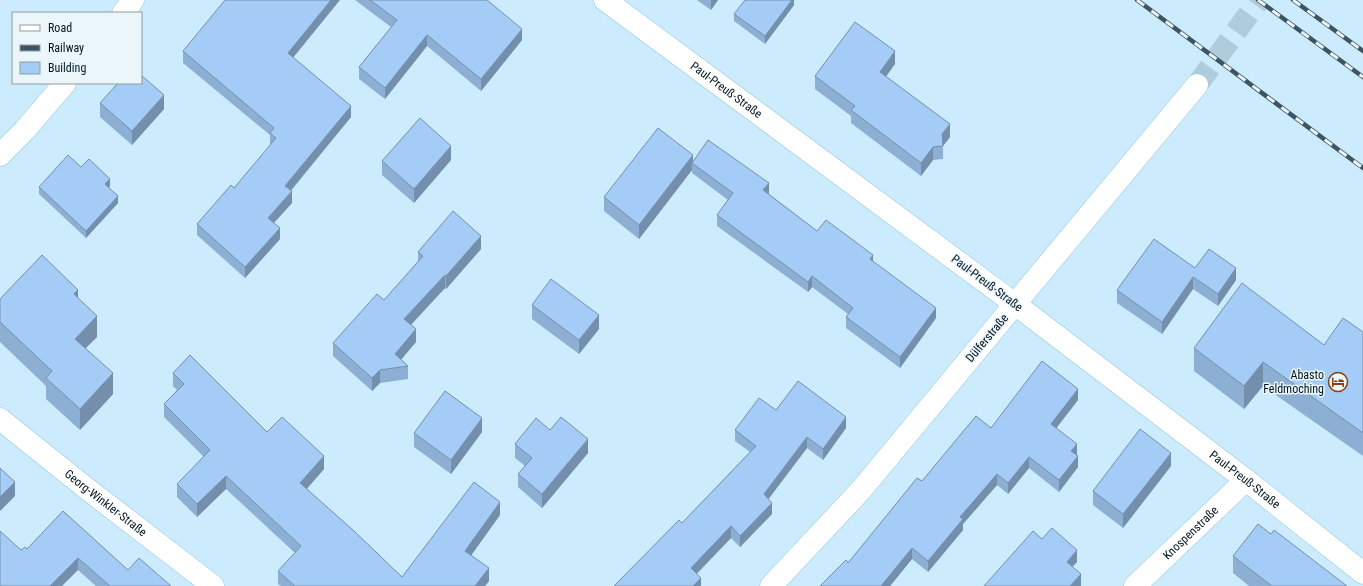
<svg xmlns="http://www.w3.org/2000/svg" width="1363" height="586" font-family="'Roboto Condensed',sans-serif">
<style>
.lines{fill:none;stroke-linecap:round;stroke-linejoin:round}
.secondary-tunnel{stroke:#aeccdc;stroke-width:22;stroke-dasharray:22 11;stroke-linecap:butt}
.minor-casing{stroke:#92c7e2;stroke-width:23}
.secondary-casing{stroke:#92c7e2;stroke-width:23}
.minor{stroke:#fff;stroke-width:22}
.secondary{stroke:#fff;stroke-width:22}
.rail-casing{stroke:#3e5561;stroke-width:4.5}
.rail{stroke:#ebf6fb;stroke-width:3;stroke-dasharray:9;stroke-linecap:butt}
.wall{fill:#8eafd4}
.shaded-wall{fill:#748fac}
.building{fill:#a5ccf6;stroke:#748fac}
.labels{text-anchor:middle;stroke-width:3;stroke-linejoin:round;paint-order:stroke}
.street-label{font-size:12px;fill:#02151f;stroke:#ebf6fb}
.poi-label{font-size:12px;fill:#02151f;stroke:#ebf6fb;text-anchor:end}
</style>
<rect width="100%" height="100%" fill="#ccecfd"/>
<g class="lines">
<path class="secondary-tunnel" d="M1197,85L1259,0"/>
<defs>
<g id="minor">
<path id="s1" d="M605,0L1015,304L861,490L771,586"/>
<path d="M123,13L133,0"/>
<path d="M0,155L24,131L65,83"/>
<path id="s2" d="M0,419L86,488L213,586"/>
<path id="s3" d="M1135,586L1246,480"/>
</g>
<g id="secondary">
<path id="s4" d="M1197,85L1015,304L1246,480L1363,573"/>
</g>
</defs>
<use href="#minor" class="minor-casing"/>
<use href="#secondary" class="secondary-casing"/>
<use href="#minor" class="minor"/>
<use href="#secondary" class="secondary"/>
<defs>
<path id="rail" d="M1137,0L1363,168
M1258,0L1363,77
M1293,0L1363,51"/>
</defs>
<use href="#rail" class="rail-casing"/>
<use href="#rail" class="rail"/>
</g>
<path class="wall" d="M355,0H487L522,40L481,91L427,46L385,99L359,79V67L391,27Z
M697,0H718L711,10Z
M794,0V5L765,44L734,21V14Z
M183,51L293,57L351,117L291,191L292,203L274,223L280,239L245,278L197,235V224L234,188L271,145L270,144V135L183,63Z
M895,64L886,76L950,137L943,146V159L933,160L921,176L851,123V116L815,89V76Z
M100,103L164,109L132,145L100,117Z
M451,160L414,203L382,175V161Z
M693,161L769,194L817,231L873,261L936,318L900,368L846,328V317L848,314L812,287L808,292L717,226V215L728,200L692,173V170L639,239L604,211V197Z
M81,167L110,186L109,187L118,203L86,238L39,194V187Z
M481,249L446,289L445,288L411,325L416,342L401,359L408,366V379L380,383L372,391L333,356V343L384,300L418,262V252Z
M1195,268L1236,280L1218,306L1193,289L1162,334L1117,303V290Z
M78,298L97,337L85,348L113,394L80,430L46,399V386L0,342V299Z
M532,305L599,329L579,354L532,319Z
M1363,332V456L1263,386L1244,409L1194,371V348L1324,345Z
M173,373L267,432L324,469L307,489L402,577L500,515L471,555L489,581L485,586H281L278,584V571L295,553L226,489L197,517L177,497V484L204,457L164,417V404L177,390L173,386Z
M1078,400L1056,428L1077,455L1078,467L1059,492L1029,468L1008,494L997,485L963,524V530L928,572L912,559L890,586H820L848,563L922,481L991,428Z
M776,410L846,428L823,460L807,448L768,499L772,514L740,547L731,538L697,574L701,586H614L682,523L750,452L735,441V430Z
M550,430L588,453L542,508L518,487V474L525,466L515,458V444Z
M482,432L451,474L414,447V433Z
M1171,466L1123,528L1093,505V491Z
M63,511L128,570L171,586H96L78,570L21,550L27,549Z
M1271,534L1347,586H1249L1233,573V556Z"/>
<path class="shaded-wall" d="M331,0H340L288,64V53Z
M711,0H718L711,10Z
M792,0H794V5L765,44V36Z
M522,29V40L481,91V79Z
M427,35V46L385,99V88Z
M895,51V64L880,85V72Z
M164,95V109L132,145V131Z
M351,106V117L285,197V186Z
M950,124V137L943,146L942,134Z
M451,146V160L414,203V189Z
M933,147V160L921,176V163Z
M693,155V164L692,163V170L639,239V225Z
M110,179V186L105,191V184Z
M769,183V194L763,190Z
M292,191V203L268,229V218Z
M118,196V203L86,238V231Z
M280,228V239L245,278V267Z
M481,236V249L446,289V276Z
M873,255V266L870,259Z
M1236,268V280L1218,306V294Z
M445,275V288L404,332V319Z
M812,276V287L808,292V282Z
M1193,277V289L1162,334V322Z
M78,290V310L74,294Z
M936,308V318L900,368V357Z
M599,315V329L579,354V340Z
M97,316V337L75,359V339Z
M416,329V342L395,367V354Z
M1263,362V386L1244,409V386Z
M380,370V383L372,391V378Z
M113,373V394L80,430V409Z
M1078,389V400L1051,435V424Z
M846,417V428L823,460V449Z
M482,418V432L451,474V460Z
M807,437V448L764,505V494Z
M588,439V453L542,508V494Z
M1077,444V455L1071,451Z
M1171,453V466L1123,528V514Z
M324,456V469L300,496V483Z
M1078,456V467L1059,492V480Z
M1029,457V468L1008,494V483Z
M997,474V485L963,524V530L928,572V561L960,517Z
M226,476V489L197,517V504Z
M15,482V496L0,511V497Z
M500,502V515L465,564V551Z
M772,503V514L740,547V536Z
M731,526V538L691,579V568Z
M912,548V559L890,586H881Z
M1077,550V562L1067,573V562Z
M78,558V570L62,586H50Z
M489,568V581L485,586H475Z
M1081,574V586H1070Z
M701,578V586H693Z"/>
<path class="building" d="M225,0H331L288,53L351,106L285,186L292,191L268,218L280,228L245,267L197,224L231,185L234,188L276,138L270,133L274,128L183,51Z
M370,0H487L522,29L481,79L427,35L385,88L359,67L397,20Z
M745,0H792L765,36L734,14Z
M855,22L895,51L880,72L950,124L942,134L943,146L933,147L921,163L851,110L855,106L815,76Z
M141,75L164,95L132,131L100,103L118,83H141Z
M420,118L451,146L414,189L382,161Z
M658,128L693,155L639,225L604,197Z
M708,140L769,183L763,190L817,231L826,220L873,255L870,259L936,308L900,357L846,317L853,308L812,276L808,282L717,215L733,193L692,163Z
M68,155L81,167L89,159L110,179L105,184L118,196L86,231L39,187Z
M453,211L481,236L446,276L445,275L404,319L416,329L395,354L408,366L380,370L372,378L333,343L377,294L384,300L423,256L418,252Z
M1154,239L1195,268L1209,249L1236,268L1218,294L1193,277L1162,322L1117,290Z
M42,255L78,290L74,294L97,316L75,339L113,373L80,409L46,378L52,371L0,322V299Z
M551,279L599,315L579,340L532,305Z
M1242,283L1324,345L1343,318L1363,332V433L1263,362L1244,386L1194,348Z
M190,355L267,432L282,417L324,456L300,483L353,530L402,577L474,482L500,502L465,551L489,568L475,586H295L278,571L301,546L226,476L197,504L177,484L210,450L164,404L184,384L173,373Z
M1042,361L1078,389L1051,424L1077,444L1071,451L1078,456L1059,480L1029,457L1008,483L997,474L960,517L963,519L928,561L912,548L881,586H820L846,560L848,563L917,478L922,481L976,416L991,428Z
M798,381L846,417L823,449L807,437L764,494L772,503L740,536L731,526L691,568L701,578L693,586H614L679,520L682,523L756,446L735,430L759,398L776,410Z
M445,391L482,418L451,460L414,433Z
M561,417L588,439L542,494L518,474L532,458L515,444L536,418L550,430Z
M1140,429L1171,453L1123,514L1093,491Z
M0,468L15,482L0,497Z
M63,511L128,570L139,558L171,586H110L78,558L50,586H0V531L21,550L25,547L27,549Z
M1258,524L1271,534L1274,530L1347,586H1272L1233,556Z
M1052,528L1077,550L1067,562L1081,574L1070,586H984L1033,531L1042,539Z"/>
<defs>
<symbol id="hotel-ring" viewBox="-11 -11 22 22"><circle r="9.5" fill="#ebf6fb" stroke="#844111" stroke-width="1.5"/><path d="M-6-4.5h1.5V1H6V5H4.5V3h-9V5H-6ZM-4 0a1.8 1.8 0 1 1 3.6 0ZM.5 0V-2.5h3Q6-2.5 6 0Z" fill="#844111"/></symbol>
</defs>
<g fill-rule="evenodd">
<use href="#hotel-ring" x="1327" y="371" width="22" height="22"/>
</g>
<g class="labels">
<g class="street-label">
<text dy="4" stroke="none"><textPath href="#s1" startOffset="151">Paul-Preuß-Straße</textPath></text>
<text transform="translate(987 283) rotate(37)" y="4">Paul-Preuß-Straße</text>
<text transform="translate(987 338) rotate(-50)" y="4">Dülferstraße</text>
<text dy="4" stroke="none"><textPath href="#s4" startOffset="574">Paul-Preuß-Straße</textPath></text>
<text dy="4" stroke="none"><textPath href="#s2" startOffset="135">Georg-Winkler-Straße</textPath></text>
<text dy="4" stroke="none"><textPath href="#s3" startOffset="77">Knospenstraße</textPath></text>
</g>
<g class="poi-label">
<text x="1324" y="379">Abasto<tspan x="1324" dy="14">Feldmoching</tspan></text>
</g>
</g>
<rect x="12" y="12" width="130" height="72" fill="#ebf6fb" stroke="#8e9ca3"/>
<rect x="20" y="25" width="20" height="6" fill="#ffffff" stroke="#8e9ca3"/>
<text x="48" y="32" font-size="12" fill="#02151f">Road</text>
<rect x="20" y="45" width="20" height="6" fill="#3e5561" stroke="#8e9ca3"/>
<text x="48" y="52" font-size="12" fill="#02151f">Railway</text>
<rect x="20" y="62" width="20" height="12" fill="#a5ccf6" stroke="#8e9ca3"/>
<text x="48" y="72" font-size="12" fill="#02151f">Building</text>
</svg>
